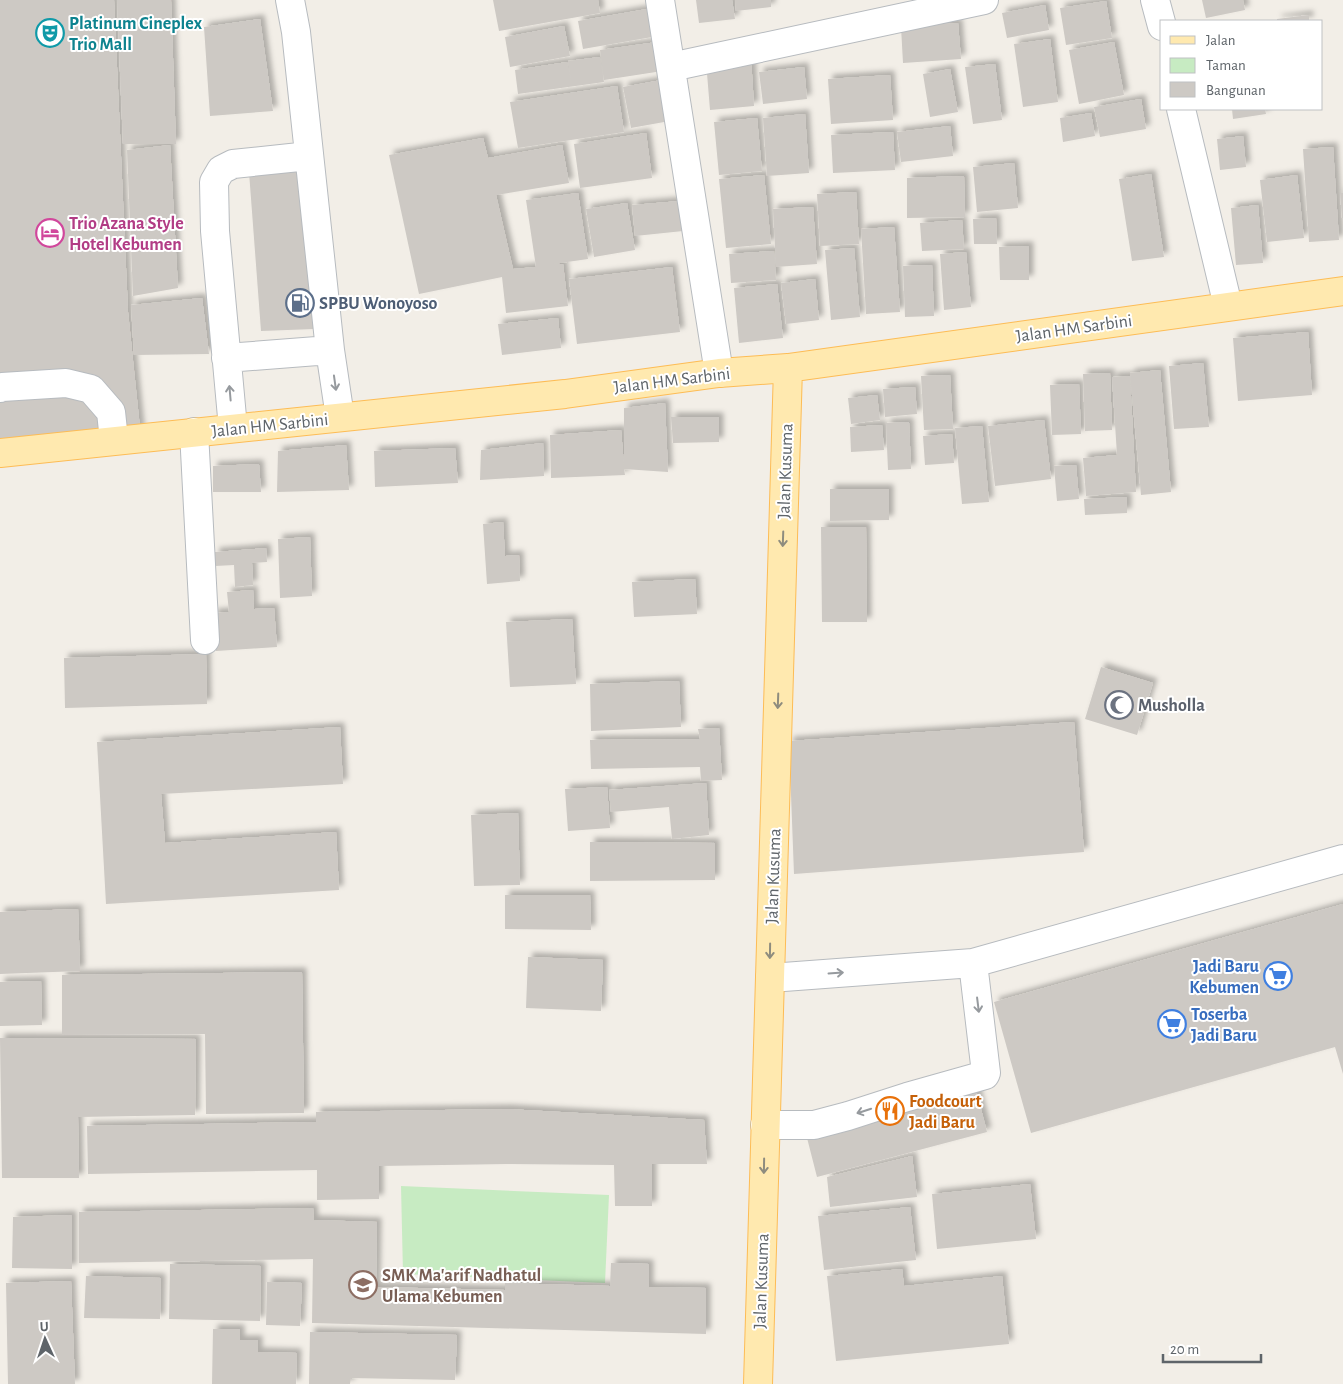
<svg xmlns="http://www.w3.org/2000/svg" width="1343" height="1384" font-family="'Alegreya Sans',sans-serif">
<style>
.green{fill:#c7ebc2}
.building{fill:#cdc9c4;filter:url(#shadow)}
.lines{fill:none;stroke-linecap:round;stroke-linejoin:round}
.minor-casing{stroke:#b7bbbf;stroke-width:30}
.major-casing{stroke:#fdbc55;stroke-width:30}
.minor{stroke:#fff;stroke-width:28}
.major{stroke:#ffe9af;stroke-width:28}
.oneway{stroke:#969a9e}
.oneway2{stroke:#8e8c7e}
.labels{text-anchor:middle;stroke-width:4;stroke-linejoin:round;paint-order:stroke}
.culture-label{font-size:18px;font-weight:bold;fill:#0d838f;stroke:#fff;text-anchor:start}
.hotel-label{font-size:18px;font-weight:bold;fill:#b23c85;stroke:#fff;text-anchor:start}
.service-label{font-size:18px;font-weight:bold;fill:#4e5e75;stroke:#fff;text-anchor:start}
.street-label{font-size:18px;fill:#5e6469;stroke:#fff}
.worship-label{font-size:18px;font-weight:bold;fill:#5b616d;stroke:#fff;text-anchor:start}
.shop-label{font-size:18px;font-weight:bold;fill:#366cbe;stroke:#fff;text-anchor:end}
.food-label{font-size:18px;font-weight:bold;fill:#c56008;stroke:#fff;text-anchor:start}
.education-label{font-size:18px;font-weight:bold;fill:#785e54;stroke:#fff;text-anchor:start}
</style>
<defs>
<filter id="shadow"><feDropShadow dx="4.5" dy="-4.5" stdDeviation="2.5" flood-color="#0004"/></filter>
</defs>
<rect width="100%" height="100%" fill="#f2eee7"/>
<path class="green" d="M401,1186L609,1195L605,1283L403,1274Z"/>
<path class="building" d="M0,0H114L128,312L141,438L0,452Z
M117,0H171L176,144H123Z
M493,0H598L600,13L499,31Z
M696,0H732L735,19L699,23Z
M735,0H771V7L736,11Z
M1202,0H1243L1245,10L1206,18Z
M1106,1L1112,38L1066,45L1060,8Z
M1045,5L1049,30L1007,38L1002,13Z
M647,9L652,37L583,49L578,21Z
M1309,15V21H1277V19Z
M260,19L273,111L210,116L204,27Z
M958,23L961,59L903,63L901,27Z
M564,26L570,56L510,67L505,37Z
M1050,39L1058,102L1023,107L1014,44Z
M664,41L669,70L604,80L600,50Z
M1114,42L1124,95L1079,104L1069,50Z
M600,57L604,82L518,94L515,70L567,62L571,80L568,61Z
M751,58L754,106L710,110L706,61Z
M995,64L1002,120L973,124L965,67Z
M804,67L807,99L763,104L759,72Z
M950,69L958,112L930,117L923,74Z
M890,75L893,120L831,124L828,79Z
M667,79L675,120L631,128L623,87Z
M617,86L624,132L518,148L510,102Z
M1141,99L1146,129L1100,137L1094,107Z
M1232,109H1265L1266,114L1233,119Z
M1091,113L1095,136L1063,142L1060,118Z
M805,114L809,173L767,176L763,118Z
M757,118L762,171L719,175L714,122Z
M950,126L953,156L901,162L897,132Z
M893,132L895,170L833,173L831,135Z
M646,133L652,178L580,188L574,144Z
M1243,136L1246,167L1220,170L1217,139Z
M483,138L488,158L562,145L569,183L496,195L513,269L536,267L526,200L578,193L588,259L553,264H563L568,306L506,313L502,277L419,294L389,155Z
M170,145L178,288L133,296L127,150Z
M1333,147L1339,240L1309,242L1303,149Z
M1014,163L1018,208L977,212L973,167Z
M297,168L314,329L261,331L249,172Z
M1151,174L1164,257L1132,261L1119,179Z
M764,175L771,244L726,248L719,179Z
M1297,175L1304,238L1267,242L1260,180Z
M964,176L965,217L907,218V178Z
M856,192L859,244L820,246L817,194Z
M1340,193H1343V218H1342Z
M680,201L683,231L635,236L632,205Z
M627,203L635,250L594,257L586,209Z
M1258,205L1263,263L1236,265L1231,208Z
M813,207L817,264L776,267L773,209Z
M996,218L997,244H974L973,219Z
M962,220L964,249L922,251L920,223Z
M894,227L900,312L866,314L861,229Z
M1029,246V280H1000L999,247Z
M854,248L860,317L831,320L825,250Z
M774,251L776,280L731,283L729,254Z
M966,252L971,307L944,310L940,254Z
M932,265L934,316L905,317L903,266Z
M672,267L680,332L577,344L569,279Z
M815,279L819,320L786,324L781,283Z
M777,284L783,338L739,343L734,288Z
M202,298L209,354L134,355L131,305Z
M558,318L561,348L502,355L498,324Z
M1308,332L1312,395L1238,401L1233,338Z
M1203,363L1209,427L1174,429L1169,366Z
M1160,370L1171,492L1141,495L1130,373Z
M1110,373L1112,430L1085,431L1083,374Z
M950,375L953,429L924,430L921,376Z
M1130,376L1136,492L1086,496L1083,458L1117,455L1112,377Z
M1079,384L1081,434L1052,435L1050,385Z
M915,387L917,414L885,417L883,389Z
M877,395L880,420L851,424L848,398Z
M665,403L668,472L624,469L625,475L551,478L550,435L621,430L624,465V408Z
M671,417H719V442L673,443Z
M1044,420L1051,479L995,486L988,426Z
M909,422L911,469L888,470L886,423Z
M882,425L884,450L851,452L850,427Z
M982,426L989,502L962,504L955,428Z
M952,434L954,463L925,465L923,436Z
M543,443L544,476L480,480L481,450Z
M346,445L349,490L277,492L278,451Z
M455,448L458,483L375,487L374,451Z
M259,464L261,492H213V466Z
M1076,465L1079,499L1057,501L1054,466Z
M830,489H889V520L830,521Z
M1127,497V513L1085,515L1084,499Z
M503,522L505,556L519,555L520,581L487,584L483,524Z
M821,527H866L867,622H822Z
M310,537L312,596L280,598L278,539Z
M266,548L267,562L252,563L253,585L235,587L234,565L215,566V552Z
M695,579L697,614L634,617L632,582Z
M253,590L254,609L274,608L277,647L216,651L213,613L229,612L227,592Z
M572,619L576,684L510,687L506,622Z
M206,654L207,704L65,708L64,658Z
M1101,667L1153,683L1137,735L1085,719Z
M679,681L681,727L591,731L590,684Z
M1074,722L1084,852L794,874L789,741Z
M340,727L343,784L161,794L165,843L336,832L339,890L106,904L97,742Z
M719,728L722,780L701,781L700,767L591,769L590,740L700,739L698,729Z
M706,783L709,835L672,839L669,807L611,812L609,790Z
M607,787L610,828L568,831L565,789Z
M518,813L520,885L474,886L471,815Z
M590,842L715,843V880L590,881Z
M505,895H590L591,930L505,929Z
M1343,904V1074L1335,1047L1031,1133L994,1002Z
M78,909L80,971L0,974V912Z
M528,957L603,960L601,1011L526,1008Z
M302,972L304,1113L206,1114L205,1034L62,1035V975Z
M41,981L42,1025L0,1026V982Z
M0,1038L196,1039L195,1115L78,1117L79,1178H2Z
M975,1086L987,1132L817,1177L805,1130Z
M507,1109L704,1120L707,1164H652V1206H615L614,1165L508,1164L379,1166V1199L317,1200V1170L88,1174L87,1126L316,1122V1112Z
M912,1156L917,1197L830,1207L827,1177Z
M1030,1184L1036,1239L937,1249L932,1194Z
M910,1207L916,1260L824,1270L818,1216Z
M313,1208L314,1220L377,1222L376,1287L505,1290V1283L610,1286L611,1263L649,1264V1287L706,1288V1334L312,1323L313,1259L79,1263V1212Z
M72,1215V1269L12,1268L13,1217Z
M170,1264L261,1266L260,1321L169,1319Z
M902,1269L904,1286L1002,1276L1009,1344L836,1361L827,1276Z
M86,1276L161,1278L160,1319L84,1318Z
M71,1281L75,1384H8L6,1283Z
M267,1282L302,1283L300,1326L266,1325Z
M213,1329H240V1340H258V1352L297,1353L296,1384H212Z
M310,1332L457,1335L455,1380L351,1378L350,1384H309Z"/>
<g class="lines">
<defs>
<path id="minor" d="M290,0L296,32L330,350L340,417
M660,0L719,373
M1155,0L1162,26
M671,67L984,0
M1181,109L1228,306
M226,358L330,350
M0,388L2,387L66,383L91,389L111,412L114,440
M233,428L215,231L214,182L221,170L233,164L309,156
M194,432L205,640
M973,963L1343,859
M765,1125H814L848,1116L907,1097L985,1075L986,1073L973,963L770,978"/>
<path id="major" d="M0,453L565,394L719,373L788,368L1343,291
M758,1384L788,368"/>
</defs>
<use href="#minor" class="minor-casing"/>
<use href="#major" class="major-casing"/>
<use href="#minor" class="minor"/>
<use href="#major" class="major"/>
</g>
<defs><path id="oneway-shaft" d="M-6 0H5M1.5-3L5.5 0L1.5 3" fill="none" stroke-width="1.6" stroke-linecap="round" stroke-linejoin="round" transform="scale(1.25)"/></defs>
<g class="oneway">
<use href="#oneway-shaft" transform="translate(335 383) rotate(82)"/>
<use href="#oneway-shaft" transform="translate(230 393) rotate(-95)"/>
<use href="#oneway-shaft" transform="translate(836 973) rotate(-4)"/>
<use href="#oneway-shaft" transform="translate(978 1005) rotate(83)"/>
<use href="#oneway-shaft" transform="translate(864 1111) rotate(162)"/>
</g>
<g class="oneway2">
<use href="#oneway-shaft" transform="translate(783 539) rotate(92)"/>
<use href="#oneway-shaft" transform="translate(778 701) rotate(92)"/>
<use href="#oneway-shaft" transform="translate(770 951) rotate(91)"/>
<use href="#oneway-shaft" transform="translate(764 1166) rotate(91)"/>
</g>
<defs>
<symbol id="theatre-ring" viewBox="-11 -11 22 22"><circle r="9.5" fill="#fff" stroke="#0f9aa8" stroke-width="1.5"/><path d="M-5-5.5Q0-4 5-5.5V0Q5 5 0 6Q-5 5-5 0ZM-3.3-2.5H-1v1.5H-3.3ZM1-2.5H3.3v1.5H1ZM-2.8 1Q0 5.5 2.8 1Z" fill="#0f9aa8"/></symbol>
<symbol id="hotel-ring" viewBox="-11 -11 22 22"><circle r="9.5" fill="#fff" stroke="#d1479c" stroke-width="1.5"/><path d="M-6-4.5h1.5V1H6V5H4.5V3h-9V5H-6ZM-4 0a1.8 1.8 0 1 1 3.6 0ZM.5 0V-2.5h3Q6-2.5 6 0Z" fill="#d1479c"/></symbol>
<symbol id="fuel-ring" viewBox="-11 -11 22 22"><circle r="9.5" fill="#fff" stroke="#5c6f8a" stroke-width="1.5"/><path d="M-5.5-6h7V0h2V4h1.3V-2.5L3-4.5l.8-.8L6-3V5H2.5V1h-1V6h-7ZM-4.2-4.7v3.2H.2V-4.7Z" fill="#5c6f8a"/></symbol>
<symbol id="mosque-ring" viewBox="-11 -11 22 22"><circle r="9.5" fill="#fff" stroke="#6b7280" stroke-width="1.5"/><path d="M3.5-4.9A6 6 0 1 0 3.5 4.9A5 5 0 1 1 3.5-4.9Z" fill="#6b7280"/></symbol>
<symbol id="supermarket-ring" viewBox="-11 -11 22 22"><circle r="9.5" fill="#fff" stroke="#3f7fe0" stroke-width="1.5"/><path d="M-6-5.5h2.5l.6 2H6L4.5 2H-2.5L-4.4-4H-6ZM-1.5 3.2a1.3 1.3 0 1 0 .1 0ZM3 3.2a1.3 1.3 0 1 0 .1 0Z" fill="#3f7fe0"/></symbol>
<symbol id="restaurant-ring" viewBox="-11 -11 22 22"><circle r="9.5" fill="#fff" stroke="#e8710a" stroke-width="1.5"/><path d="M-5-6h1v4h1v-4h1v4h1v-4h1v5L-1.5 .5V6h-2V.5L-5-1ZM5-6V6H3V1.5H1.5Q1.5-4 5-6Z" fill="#e8710a"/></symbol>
<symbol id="school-ring" viewBox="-11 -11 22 22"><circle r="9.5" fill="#fff" stroke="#8d6e63" stroke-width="1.5"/><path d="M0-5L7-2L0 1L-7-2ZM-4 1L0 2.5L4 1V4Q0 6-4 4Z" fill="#8d6e63"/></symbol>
</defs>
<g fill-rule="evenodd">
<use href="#theatre-ring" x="34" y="17" width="32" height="32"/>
<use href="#hotel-ring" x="34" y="217" width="32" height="32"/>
<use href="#fuel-ring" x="284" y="287" width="32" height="32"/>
<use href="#mosque-ring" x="1103" y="689" width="32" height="32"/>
<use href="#supermarket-ring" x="1262" y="960" width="32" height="32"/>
<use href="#supermarket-ring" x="1156" y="1008" width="32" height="32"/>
<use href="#restaurant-ring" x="874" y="1095" width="32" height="32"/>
<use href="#school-ring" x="347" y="1269" width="32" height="32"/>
</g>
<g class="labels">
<g class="culture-label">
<text x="69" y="29">Platinum Cineplex<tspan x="69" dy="21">Trio Mall</tspan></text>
</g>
<g class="hotel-label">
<text x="69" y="229">Trio Azana Style<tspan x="69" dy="21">Hotel Kebumen</tspan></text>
</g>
<g class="service-label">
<text x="319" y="309">SPBU Wonoyoso</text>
</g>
<g class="street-label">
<text transform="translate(1074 328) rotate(-8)" y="6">Jalan HM Sarbini</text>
<text transform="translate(672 380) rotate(-7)" y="6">Jalan HM Sarbini</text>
<text transform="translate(270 425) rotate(-6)" y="6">Jalan HM Sarbini</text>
<text transform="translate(785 471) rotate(-88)" y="6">Jalan Kusuma</text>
<text transform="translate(773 876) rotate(-88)" y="6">Jalan Kusuma</text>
<text transform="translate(761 1281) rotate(-88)" y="6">Jalan Kusuma</text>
</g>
<g class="worship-label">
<text x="1138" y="711">Musholla</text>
</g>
<g class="shop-label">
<text x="1259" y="972">Jadi Baru<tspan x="1259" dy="21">Kebumen</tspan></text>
<text x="1191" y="1020" text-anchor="start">Toserba<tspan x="1191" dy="21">Jadi Baru</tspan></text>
</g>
<g class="food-label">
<text x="909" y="1107">Foodcourt<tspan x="909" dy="21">Jadi Baru</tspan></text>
</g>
<g class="education-label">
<text x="382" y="1281">SMK Ma'arif Nadhatul<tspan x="382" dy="21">Ulama Kebumen</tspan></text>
</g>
</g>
<rect x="1160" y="20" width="162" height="90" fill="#ffffff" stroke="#bfc1c3"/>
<rect x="1170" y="36" width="25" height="8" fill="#ffe9af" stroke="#bfc1c3"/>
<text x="1206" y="45" font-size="15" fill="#5e6469">Jalan</text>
<rect x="1170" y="58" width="25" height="15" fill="#c7ebc2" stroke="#bfc1c3"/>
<text x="1206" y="70" font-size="15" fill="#5e6469">Taman</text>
<rect x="1170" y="82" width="25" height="15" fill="#cdc9c4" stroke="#bfc1c3"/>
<text x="1206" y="95" font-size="15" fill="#5e6469">Bangunan</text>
<g transform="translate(45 1339) rotate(357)" stroke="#ffffff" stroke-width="4" paint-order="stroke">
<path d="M0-4L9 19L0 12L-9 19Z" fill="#5e6469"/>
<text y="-8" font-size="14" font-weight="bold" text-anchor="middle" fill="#5e6469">U</text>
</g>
<path d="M1163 1354v8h98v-8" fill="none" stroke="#5e6469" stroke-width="2.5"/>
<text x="1170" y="1354" font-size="15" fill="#5e6469" stroke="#ffffff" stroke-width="4" paint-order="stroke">20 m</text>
</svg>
